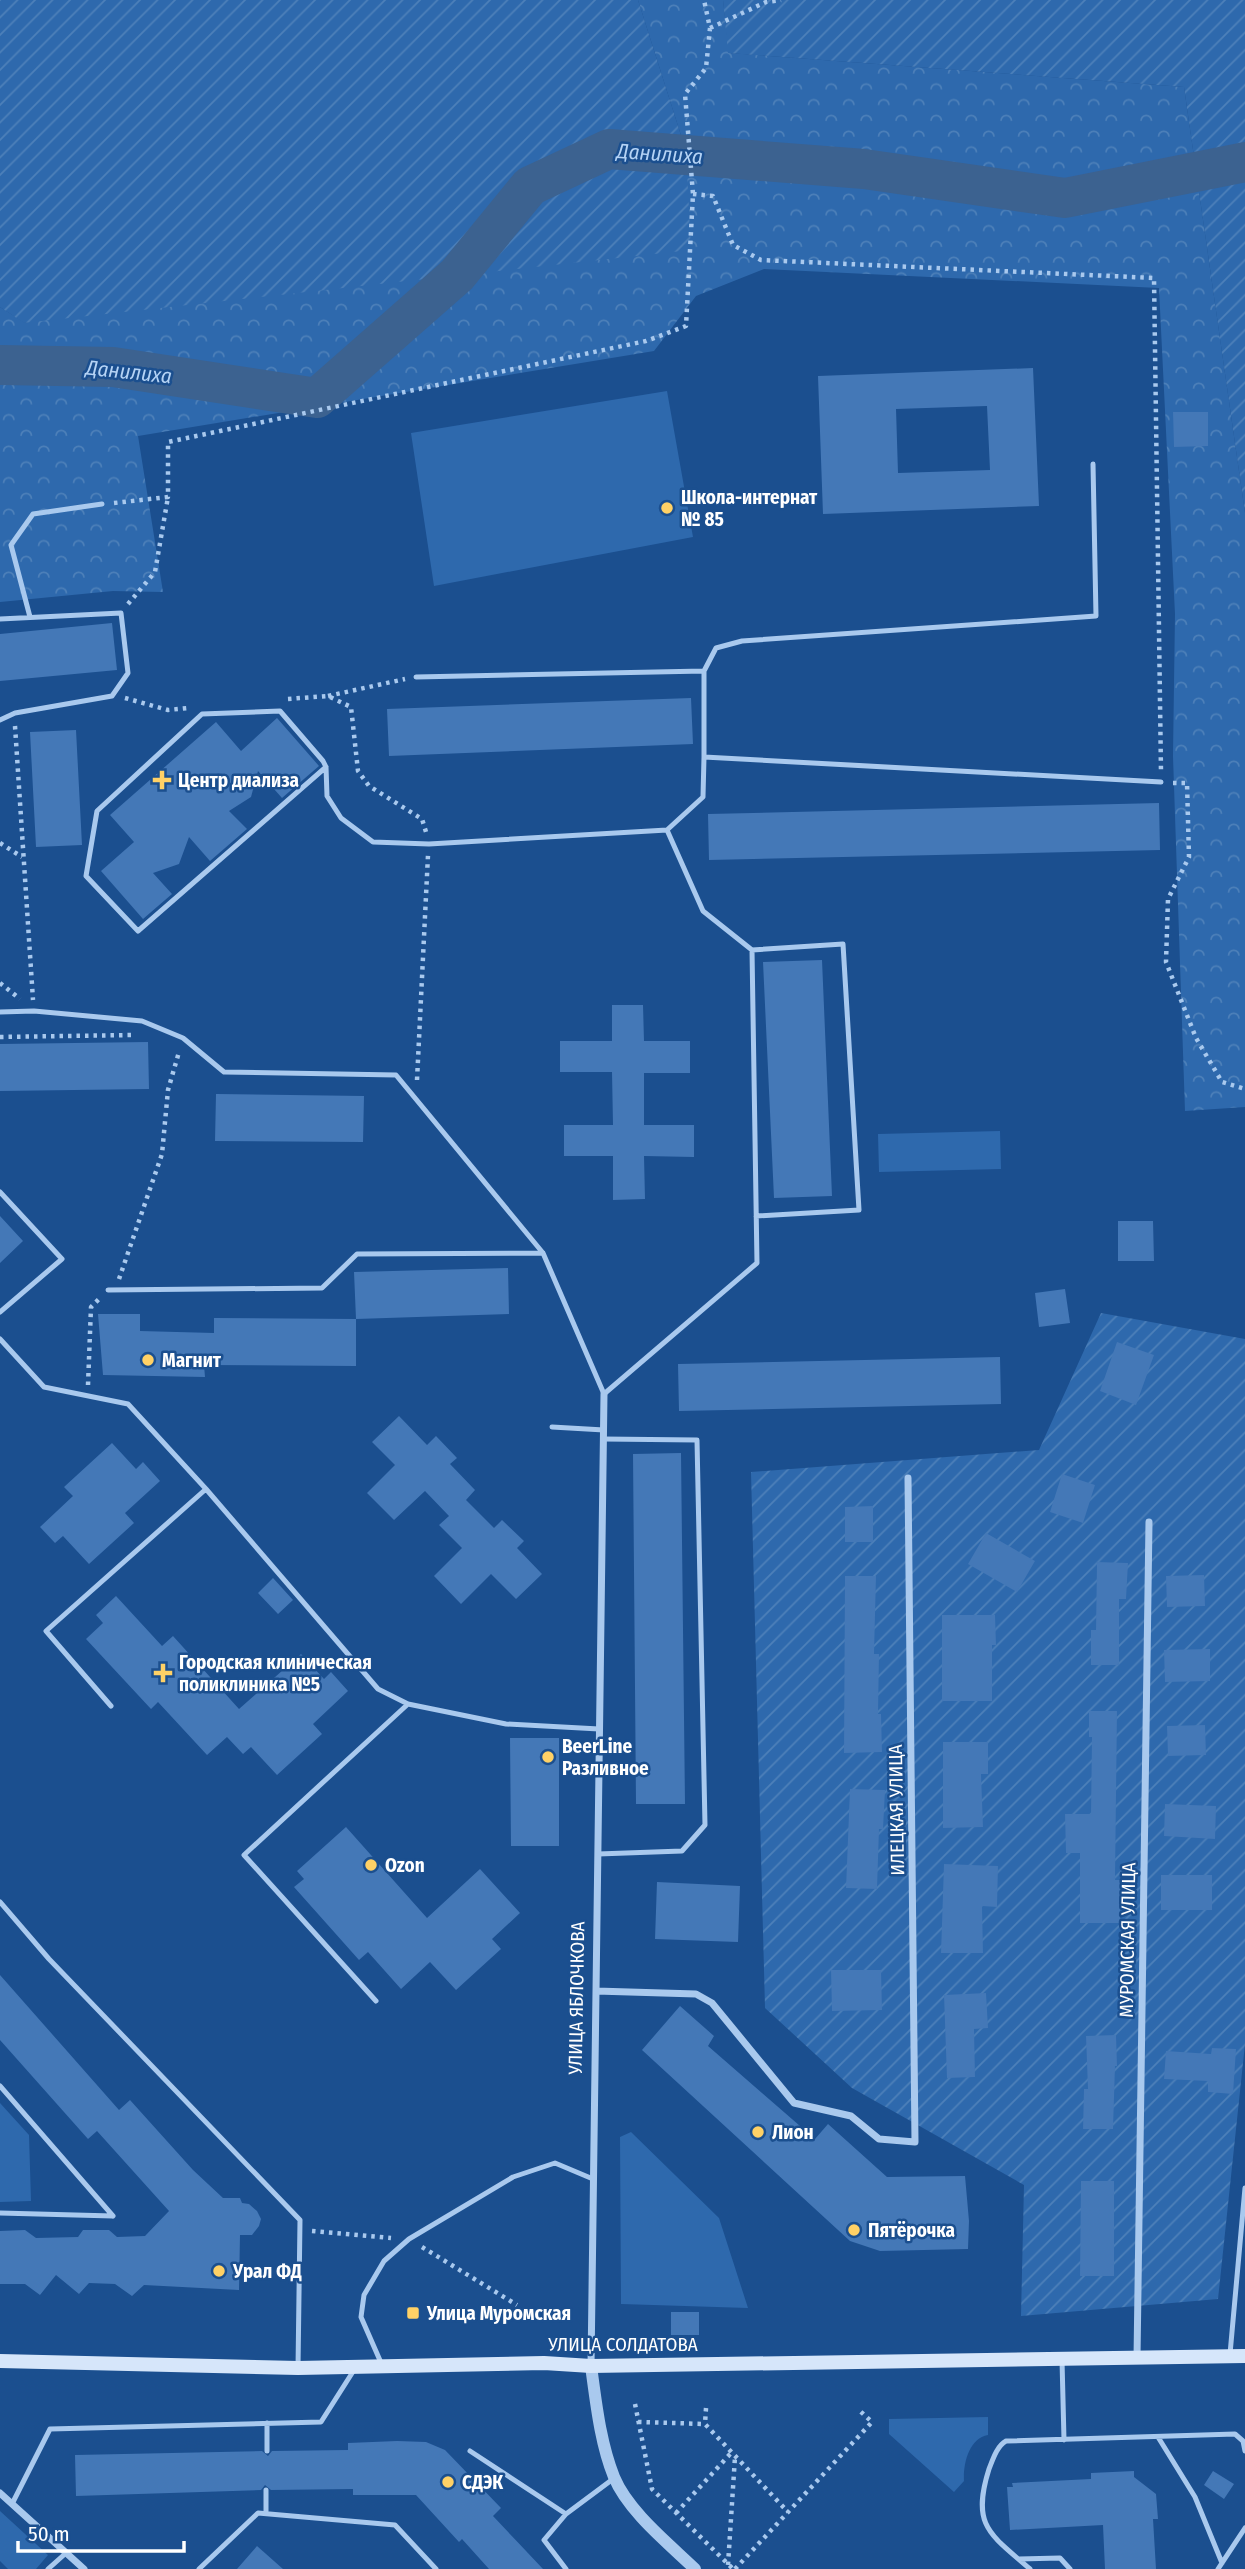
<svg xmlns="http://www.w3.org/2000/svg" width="1245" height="2569" font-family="'Fira Sans Condensed',sans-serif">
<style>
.green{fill:#2e69ad}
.forest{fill:url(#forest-crowns)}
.garden{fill:url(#garden-furrows)}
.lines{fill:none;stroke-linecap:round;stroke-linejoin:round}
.river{stroke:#3c6290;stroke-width:40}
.building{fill:#4478b7;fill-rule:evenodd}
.path{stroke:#a9c9ee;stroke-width:4.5;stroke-dasharray:3.5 5;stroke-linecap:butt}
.service{stroke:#a9c9ee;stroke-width:5}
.minor{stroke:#a9c9ee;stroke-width:7}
.tertiary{stroke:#a9c9ee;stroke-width:12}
.secondary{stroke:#d6e6fa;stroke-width:14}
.poi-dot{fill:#ffd166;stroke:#1b4f8f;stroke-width:2.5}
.labels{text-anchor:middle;stroke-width:5;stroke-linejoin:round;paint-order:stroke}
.poi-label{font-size:19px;font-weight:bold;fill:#fff;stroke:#1b4f8f;text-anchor:start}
.street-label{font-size:19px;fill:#fff;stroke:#1b4f8f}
.water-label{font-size:21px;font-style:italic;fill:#b5d3f5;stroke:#1b4f8f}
</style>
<defs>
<pattern id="forest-crowns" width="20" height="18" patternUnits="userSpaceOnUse" patternTransform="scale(1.75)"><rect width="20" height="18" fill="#2e69ad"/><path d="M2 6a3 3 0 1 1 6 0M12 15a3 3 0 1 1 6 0" fill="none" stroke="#4d80b9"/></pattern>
<pattern id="garden-furrows" width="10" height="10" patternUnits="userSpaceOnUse" patternTransform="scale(1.75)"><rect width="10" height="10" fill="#2e69ad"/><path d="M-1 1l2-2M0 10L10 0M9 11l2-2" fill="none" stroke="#4d80b9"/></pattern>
</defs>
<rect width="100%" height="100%" fill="#1b4f8f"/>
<path class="green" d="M667,391L693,537L434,586L411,433Z
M1000,1131L1001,1169L879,1172L878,1134Z
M0,2103L29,2135L31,2201L0,2202Z
M631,2132L719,2218L748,2308L621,2304L620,2137Z
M988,2417V2435C969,2438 963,2464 964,2481L954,2492L889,2434V2419Z
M0,2511L48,2555L36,2569H8L0,2561Z"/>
<path class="forest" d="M638,0H723L729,53L1184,87L1245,513V1107L1185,1111L1173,756L1175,614L1159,288L764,269L696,296L654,351L138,436L163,592L113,591L0,602V307L25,323L686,151Z"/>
<path class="garden" d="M0,0H638L686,151L691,250L24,323L0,307Z
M723,0H1245V513L1184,87L728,53Z
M1101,1313L1245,1339V2044L1218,2299L1021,2316L1024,2185L852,2088L765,2008L751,1472L1039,1450Z"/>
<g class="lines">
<path class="river" d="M0,365L113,367L317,398L457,275L530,186L609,149L864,169L1065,198L1245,162"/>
</g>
<path class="building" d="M1033,368L1039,506L823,514L818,376ZM987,406L990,470L898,473L896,409Z
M1173,412H1208V446L1174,447Z
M112,623L117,670L0,681V634Z
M691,698L693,744L389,756L387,709Z
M277,718L319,766L282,798L258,771L251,797L229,811L247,829L210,861L189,837L179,864L153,873L172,894L143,919L101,871L134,842L110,815L216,722L241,751Z
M76,730L82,845L36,847L30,732Z
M1159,803L1160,850L709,860L708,814Z
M822,960L832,1196L774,1198L763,962Z
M612,1005H643L644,1041H690V1073H644V1125H694V1157L644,1156L645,1199L613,1200V1156H564V1125H613L612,1072H560V1041H612Z
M148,1042L149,1089L0,1091V1044Z
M216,1094L364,1096L363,1142L215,1141Z
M0,1216L23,1241L0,1263Z
M1118,1221H1153L1154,1261H1118Z
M508,1268L509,1314L356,1319L354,1272Z
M1065,1289L1070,1323L1039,1327L1035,1293Z
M98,1314H140V1331L214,1333V1318L356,1319V1366L204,1365L205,1377L103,1375Z
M1117,1342L1154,1355L1136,1405L1100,1391Z
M1000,1357L1001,1404L679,1411L678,1364Z
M399,1416L427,1445L436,1436L457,1458L450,1464L475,1490L466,1500L494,1528L502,1520L524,1541L517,1548L542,1574L516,1599L491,1574L461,1604L434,1576L462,1548L439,1525L449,1516L425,1491L394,1520L367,1493L395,1465L372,1442Z
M112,1443L136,1469L143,1462L160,1481L125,1513L134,1523L89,1564L63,1536L55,1543L40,1527L73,1496L64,1487Z
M681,1453L685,1804H636L633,1454Z
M1062,1474L1095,1485L1083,1523L1050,1512Z
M873,1506V1542H845V1507Z
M986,1533L1035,1561L1017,1592L968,1564Z
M1097,1562L1128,1563L1126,1599H1119V1665H1091V1630H1096Z
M1204,1575L1205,1606L1167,1607L1166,1576Z
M845,1576H876L874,1654H879L878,1714H881L882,1752L844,1753Z
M273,1578L293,1600L278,1614L258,1593Z
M116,1596L162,1646L173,1636L239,1709L301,1654L324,1679L331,1672L348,1691L313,1724L322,1734L277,1775L251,1747L243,1754L227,1737L207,1755L158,1702L151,1709L86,1639L103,1623L96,1615Z
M942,1615H995L996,1645H992V1701H942Z
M1210,1649V1681L1165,1682L1164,1650Z
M1089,1711H1117L1115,1880H1120V1923H1080V1853H1066L1065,1814H1091L1092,1737H1089Z
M1205,1725L1206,1755L1168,1756L1167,1726Z
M510,1738H559V1846H511Z
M943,1742H988V1774H981L983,1827L943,1828Z
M850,1789L885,1790L883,1829H879L877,1889L846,1888Z
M1165,1804L1216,1806L1215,1839L1164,1836Z
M346,1827L427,1918L480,1869L520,1913L492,1939L501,1949L456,1990L430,1962L401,1989L368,1952L359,1960L294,1887L304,1879L297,1871Z
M944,1864L998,1866L997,1907L982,1906L983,1953H941Z
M1161,1875H1212V1910H1161Z
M657,1882L740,1886L738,1942L655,1939Z
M831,1970H881L882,2010L832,2011Z
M0,1975L119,2110L130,2100L193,2170L223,2198H240L242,2203L249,2204L257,2211L261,2219L259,2226L252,2235H240L239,2290L144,2285L132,2296L115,2284L89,2283L79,2294L56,2275L40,2295L25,2284H0V2231L25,2230L36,2238L78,2237L83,2230H109L117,2237L145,2236L169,2211L97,2131L88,2139L0,2040Z
M986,1993L988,2028L974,2029L975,2077L947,2078L944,1995Z
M680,2006L714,2036L708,2046L815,2139L828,2124L887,2177L965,2176L969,2221L968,2249L880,2251L850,2241L642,2050Z
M1116,2035L1117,2066H1115L1113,2129H1083L1084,2089H1088L1086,2036Z
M1212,2048L1236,2049L1233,2094L1208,2092V2081L1164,2079L1166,2051L1211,2054Z
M1081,2181H1114V2276H1080Z
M671,2312H699V2335H671Z
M397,2441L426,2442L445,2450L501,2508L493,2516L543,2569H489L462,2539L459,2542L416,2495H353V2489L271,2490L265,2485L261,2490L76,2496L75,2455L262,2451L268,2456L272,2451L348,2450V2443Z
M1134,2471V2477L1156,2494L1158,2519H1153L1156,2569H1105L1103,2525L1010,2530L1007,2487H1013L1012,2483L1091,2479V2473Z
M1213,2471L1234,2484L1224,2499L1204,2485Z
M257,2546L283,2569H237Z"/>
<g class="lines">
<path class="path" d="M710,28L766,2L781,0
M693,194L713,196L733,245L761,260L1154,278L1161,772
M114,503L168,497V442L646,341L686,326L693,194L685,94L706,68L710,28L704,0
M128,604L155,572L168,497
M328,696L405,679
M125,698L168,710L188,708
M288,699L328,696L351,707L358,771L369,786L422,819L426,832
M15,726L33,1000
M1173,783H1187L1189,857L1168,899L1166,962L1196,1038L1222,1082L1245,1089
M0,843L22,857
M0,983L20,999
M0,1037L132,1035
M417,1080L428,855
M119,1279L162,1154L168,1090L179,1052
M88,1385L91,1307L101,1297
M312,2231L391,2238
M422,2247L517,2305
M635,2404L652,2489L733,2569
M706,2408L705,2424L788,2512
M638,2422L705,2424
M676,2513L732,2452
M728,2565L735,2457
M735,2569L872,2422L860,2411"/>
<path class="service" d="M30,617L11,545L33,514L102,504
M0,619L121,613L128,673L112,696L15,713L0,720
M704,671L716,648L742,641L1096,616L1093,464
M416,677L704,671V757
M667,830L703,797L704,757L1161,782
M752,950L843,944L859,1210L756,1216
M0,1012L34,1011L142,1021L183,1038L224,1072L396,1075L543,1253L604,1394L757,1263L752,950L703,911L667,830L429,844L373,842L341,818L327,796L326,767L323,761L280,711L202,714L97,811L86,876L138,931L326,767
M0,1192L62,1259L0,1312
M108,1290L322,1288L357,1254L543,1253
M0,1339L44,1387L128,1404L206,1489L378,1689L408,1704L506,1724L599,1729
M552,1427L604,1430
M111,1706L46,1631L206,1489
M598,1854L682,1851L705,1825L697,1440L603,1439
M0,1902L49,1959L300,2220L298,2368
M376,2001L244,1855L408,1704
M0,2086L113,2216
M0,2213L113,2216
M1230,2354L1245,2188
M1062,2360L1064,2440
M382,2365L361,2317L364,2295L384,2261L409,2239L513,2177L555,2163L593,2179
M267,2423V2451
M1158,2437L1195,2497L1222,2563
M470,2451L566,2514
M12,2504L50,2429L321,2422L354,2370
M266,2513V2490
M1019,2559L1060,2558L1070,2569
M48,2569L66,2553
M199,2569L258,2513L395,2525L436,2569
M566,2569L544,2540L566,2514L613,2479
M1030,2569C990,2534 971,2526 989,2469C993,2459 997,2446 1006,2441L1235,2434L1243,2441L1245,2451
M1218,2569L1245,2528"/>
<path class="minor" d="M596,1991L696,1994L712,2003L794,2103L851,2116L879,2139L915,2142L908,1478
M1137,2358L1149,1522
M591,2366L604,1394
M0,2493L84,2569"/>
<path class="tertiary" d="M591,2366C596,2402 600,2442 614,2477C628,2511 668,2543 695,2569"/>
<path class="secondary" d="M0,2361L298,2368L544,2363L591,2366L1245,2356"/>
</g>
<g class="poi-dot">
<circle cx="667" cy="508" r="7"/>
<path d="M158.5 769.5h7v7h7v7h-7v7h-7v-7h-7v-7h7z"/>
<circle cx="148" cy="1360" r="7"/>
<path d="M159.5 1662.5h7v7h7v7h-7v7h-7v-7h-7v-7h7z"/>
<circle cx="548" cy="1757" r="7"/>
<circle cx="371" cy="1865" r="7"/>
<circle cx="758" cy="2132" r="7"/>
<circle cx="854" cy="2230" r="7"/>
<circle cx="219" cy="2271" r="7"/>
<rect x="406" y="2306" width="14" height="14" rx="3.5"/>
<circle cx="448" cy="2482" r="7"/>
</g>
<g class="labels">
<g class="poi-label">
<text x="681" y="504">Школа-интернат<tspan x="681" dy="22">№ 85</tspan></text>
<text x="178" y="787">Центр диализа</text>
<text x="162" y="1367">Магнит</text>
<text x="179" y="1669">Городская клиническая<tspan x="179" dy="22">поликлиника №5</tspan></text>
<text x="562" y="1753">BeerLine<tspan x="562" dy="22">Разливное</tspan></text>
<text x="385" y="1872">Ozon</text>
<text x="772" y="2139">Лион</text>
<text x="868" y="2237">Пятёрочка</text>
<text x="233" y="2278">Урал ФД</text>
<text x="427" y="2320">Улица Муромская</text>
<text x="462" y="2489">СДЭК</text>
</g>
<g class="street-label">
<text transform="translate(896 1810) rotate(-91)" y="7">ИЛЕЦКАЯ УЛИЦА</text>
<text transform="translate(1127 1940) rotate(-89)" y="7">МУРОМСКАЯ УЛИЦА</text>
<text transform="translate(576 1998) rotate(-89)" y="7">УЛИЦА ЯБЛОЧКОВА</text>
<text x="623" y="2351">УЛИЦА СОЛДАТОВА</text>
</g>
<g class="water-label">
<text transform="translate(660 154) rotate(4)" y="7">Данилиха</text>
<text transform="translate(129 372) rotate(6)" y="7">Данилиха</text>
</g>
</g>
<path d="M18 2541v10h166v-10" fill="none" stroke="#ffffff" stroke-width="3.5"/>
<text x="28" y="2541" font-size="21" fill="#ffffff" stroke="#1b4f8f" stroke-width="5" paint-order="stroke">50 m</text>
</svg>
